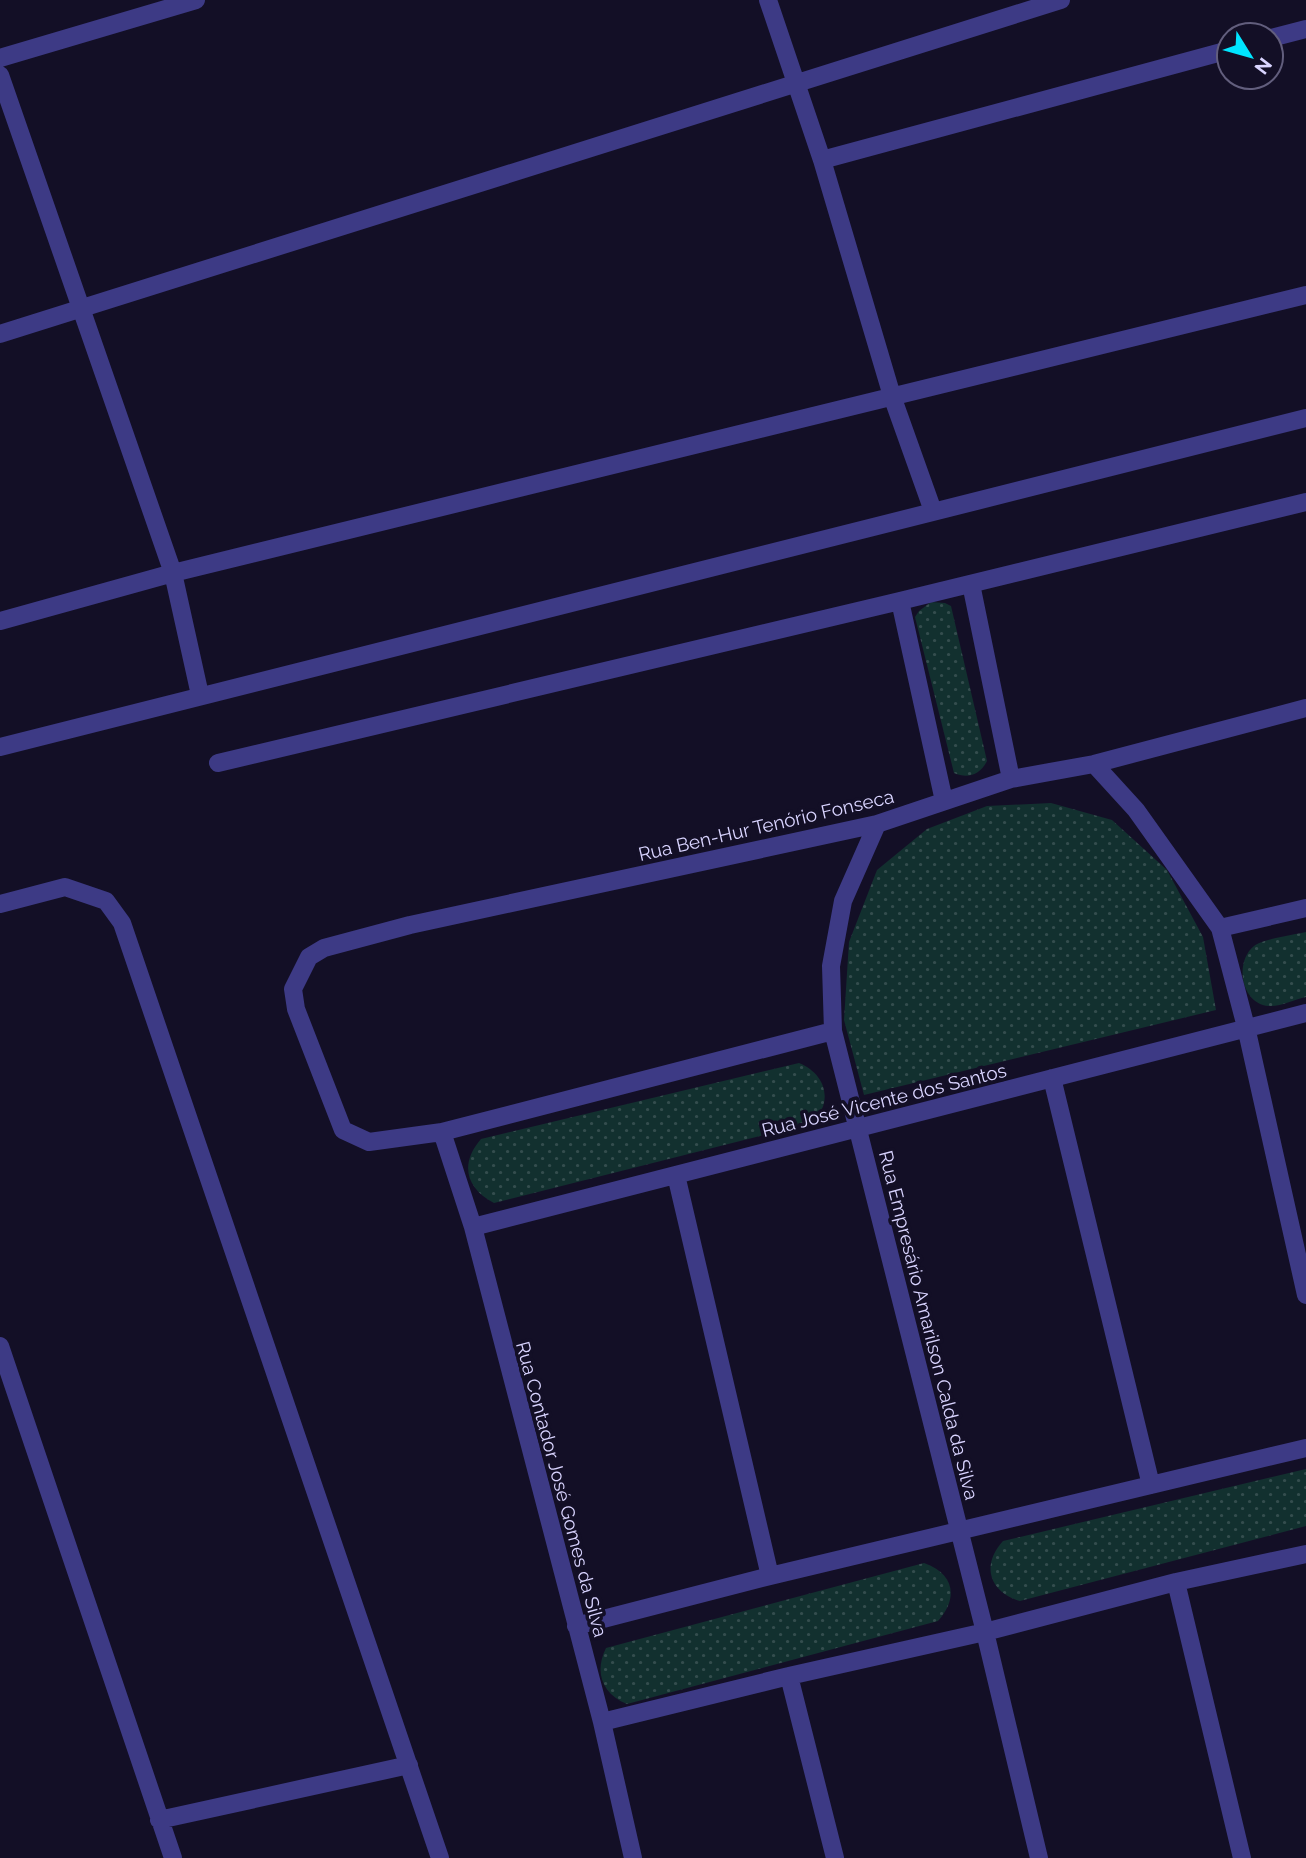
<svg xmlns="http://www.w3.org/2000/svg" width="1306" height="1858" font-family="Raleway,sans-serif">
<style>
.grass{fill:url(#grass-dots)}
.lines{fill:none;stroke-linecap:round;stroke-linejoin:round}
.street{stroke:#3d3a85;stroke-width:18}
.labels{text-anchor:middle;stroke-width:7;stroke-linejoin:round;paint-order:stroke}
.street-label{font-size:19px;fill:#d9d4ff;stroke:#130f26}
</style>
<defs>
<pattern id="grass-dots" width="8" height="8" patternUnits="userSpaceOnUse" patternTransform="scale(1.75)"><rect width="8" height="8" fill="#12302f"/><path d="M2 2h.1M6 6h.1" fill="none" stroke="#344d4e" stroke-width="1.8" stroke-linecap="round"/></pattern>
</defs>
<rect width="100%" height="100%" fill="#130f26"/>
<path class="grass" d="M931,602L945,603L951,606L987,761C980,775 968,779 954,773L915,617L919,611Z
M1051,803L1112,820L1167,870L1203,937L1216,1010L864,1095L844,1020L849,942L877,870L927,829L987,806Z
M1306,932V997C1295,999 1280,1007 1269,1006C1241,1004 1234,962 1254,946C1263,939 1293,935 1306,932Z
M799,1063C826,1074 834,1102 812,1123L494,1203C465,1188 460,1163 481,1139Z
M1306,1469V1526L1020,1601C989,1592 981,1565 1003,1541Z
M924,1563C954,1573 959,1598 938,1621L627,1704C602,1694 594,1672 606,1648Z"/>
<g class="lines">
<path class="street" d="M768,0L822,160L892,396L933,511
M1271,38L1306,29
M0,58L196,0
M0,75L173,573L200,695
M822,160L1229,50
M0,334L1061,0
M971,584L1011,779
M900,601L944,801
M0,621L173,573L1306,295
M0,747L1306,418
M218,763L900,601L1306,502
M1094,764L1136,810L1220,928L1246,1027L1306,1295
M877,824L843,901L831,966L833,1031L985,1632L1039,1858
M0,904L65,887L106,901L122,923L440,1858
M1220,928L1306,908
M833,1031L442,1132L369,1142L343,1130L296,1009L293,989L309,957L324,948L410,925L877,824L1011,779L1094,764L1306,708
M1052,1078L1151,1485
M442,1132L473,1227L602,1722L633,1858
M676,1175L770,1576
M473,1227L1306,1013
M0,1346L173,1858
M1176,1582L1242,1858
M576,1626L770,1576L1306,1448
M789,1676L835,1858
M602,1722L789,1676L985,1632L1176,1582L1306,1554
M159,1820L409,1765"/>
</g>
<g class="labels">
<g class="street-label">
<text transform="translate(766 825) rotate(-13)" y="7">Rua Ben-Hur Tenório Fonseca</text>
<text transform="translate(884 1100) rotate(-14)" y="7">Rua José Vicente dos Santos</text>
<text transform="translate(929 1325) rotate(76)" y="7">Rua Empresário Amarilson Calda da Silva</text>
<text transform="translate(562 1489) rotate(75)" y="7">Rua Contador José Gomes da Silva</text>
</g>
</g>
<g transform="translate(1250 56) rotate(127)"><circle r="33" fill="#130f26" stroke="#625e7d" stroke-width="2"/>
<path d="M0-5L12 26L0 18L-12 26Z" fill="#00e5ff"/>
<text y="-10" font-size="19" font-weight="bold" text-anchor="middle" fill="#d9d4ff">N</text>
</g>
</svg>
